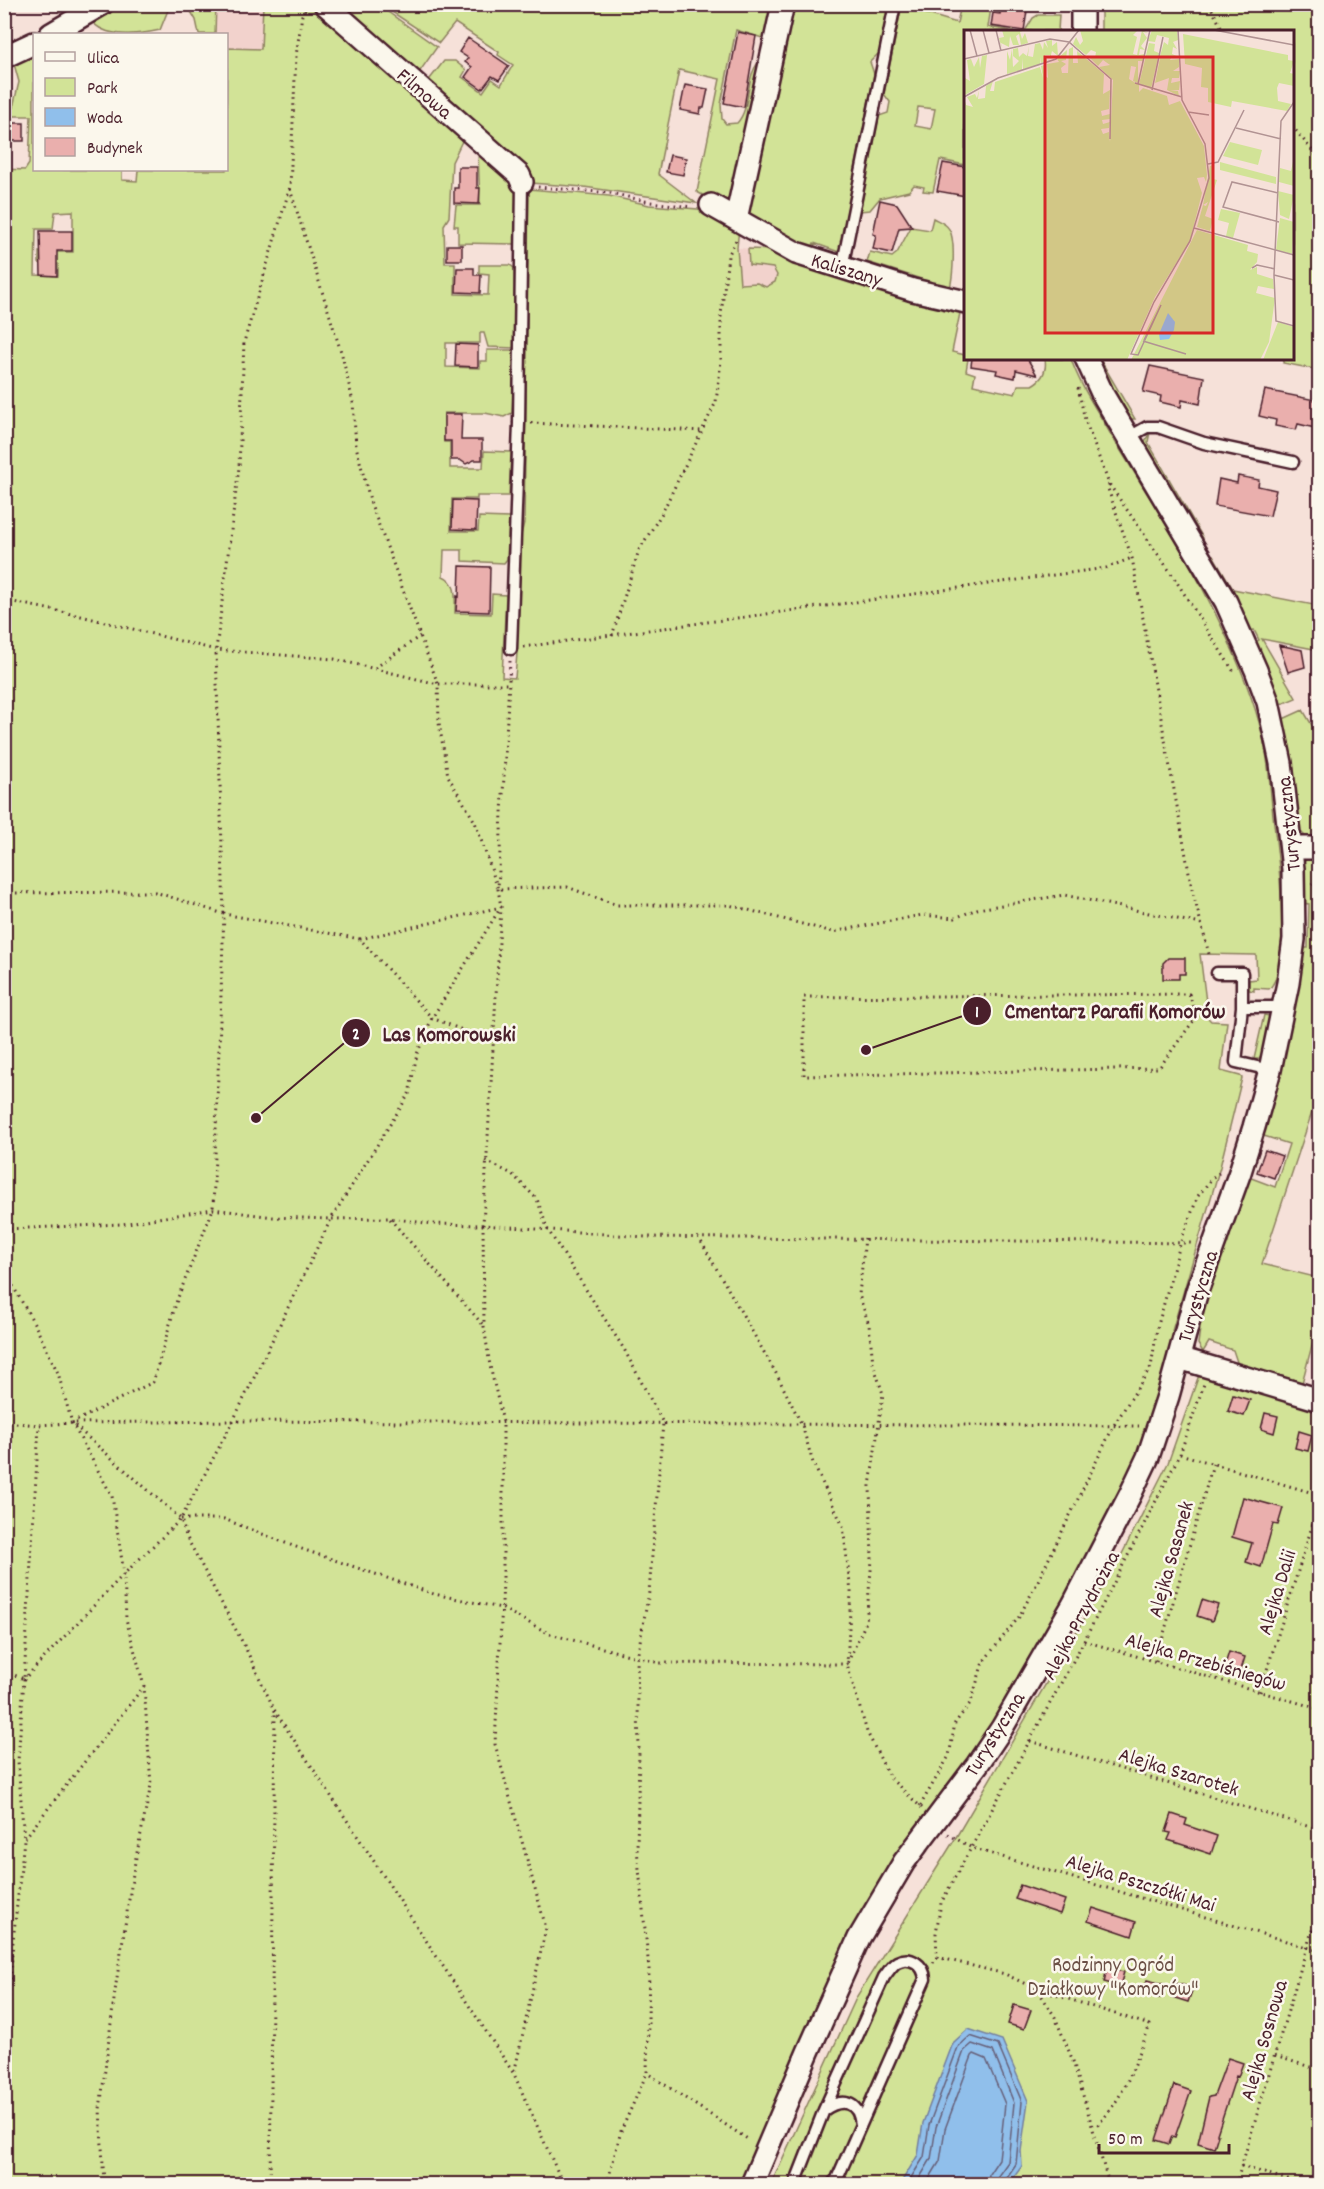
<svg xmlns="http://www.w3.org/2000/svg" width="1324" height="2189" font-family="Dekko,sans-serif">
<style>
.built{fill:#f2d2cc}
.green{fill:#d2e397;stroke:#8e8161;stroke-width:1.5;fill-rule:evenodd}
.water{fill:#90bfeb;stroke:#747f9e;stroke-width:1.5}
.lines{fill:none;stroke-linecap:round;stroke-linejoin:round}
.shore{stroke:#665f78;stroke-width:1.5}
.building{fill:#eaafad;stroke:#4a1f2b;stroke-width:1.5}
.service-casing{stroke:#4a1f2b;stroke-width:15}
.minor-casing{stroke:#4a1f2b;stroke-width:26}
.path{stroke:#4a1f2b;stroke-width:3;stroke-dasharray:1.5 4.5;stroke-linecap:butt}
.service{stroke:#fbf7ec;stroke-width:10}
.minor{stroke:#fbf7ec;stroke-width:21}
.labels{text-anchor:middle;stroke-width:5;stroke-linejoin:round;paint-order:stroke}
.street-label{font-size:21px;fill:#4a1f2b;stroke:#fbf7ec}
.park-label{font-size:21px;fill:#6c5046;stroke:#fbf7ec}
.inset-road{fill:none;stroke:#b19393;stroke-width:1.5}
.view{fill:#d62828;fill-opacity:0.15;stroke:#d62828;stroke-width:3}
.inset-edge{fill:none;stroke:#4a1f2b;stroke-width:3}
.leader{fill:none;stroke:#4a1f2b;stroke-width:2}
.callout-dot{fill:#4a1f2b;stroke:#fbf7ec;stroke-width:2}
.mark-label{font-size:18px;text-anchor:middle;font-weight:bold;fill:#fff}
.callout-label{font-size:22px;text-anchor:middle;font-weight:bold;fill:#4a1f2b;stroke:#fbf7ec;stroke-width:5;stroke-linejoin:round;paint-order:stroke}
</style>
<rect width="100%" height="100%" fill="#f6e1d9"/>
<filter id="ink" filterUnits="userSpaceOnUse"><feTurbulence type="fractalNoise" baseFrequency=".0167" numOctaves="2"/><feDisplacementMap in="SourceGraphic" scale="12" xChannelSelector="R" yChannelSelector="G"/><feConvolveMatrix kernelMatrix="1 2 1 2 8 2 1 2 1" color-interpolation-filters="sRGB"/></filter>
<g filter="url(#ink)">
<path class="built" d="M216,5H263L261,49L227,48L226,34H215Z
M737,248L775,250L793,298L741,307Z"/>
<path class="green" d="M396,4L776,5L766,39L736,30L721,104L722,119L726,124L737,123C753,106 743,73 763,58L734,212L697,192L720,79L679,70L658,174L696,203L584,187L531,183L426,84L444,61H455L466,70L462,77L483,92L492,79L501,85L513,65L498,55L499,52L455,23L439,43L392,12Z
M112,5H170L160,30C139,35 104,39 91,20Z
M187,5H216L215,34H199L196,20Z
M263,5H310L330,24L343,30L463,139L452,162L449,217L444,225L445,263H455V294L488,295L489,274L479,273V265H510L514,268L515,348L488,347L484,333H480V343H446V367L480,368V361H487V350H515L512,413L504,417L485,413H444V442H450V468H483L484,451L511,452L509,496H477V499H452L451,531H478L479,517L509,518L507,559L504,563L462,561V550H444L443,576C458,582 455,599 455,613L491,614L492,594L506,595L502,677L515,678L517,653V551L524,523L529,189L609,196L649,205L710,210L739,227L737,248L740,284L757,283L766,287L775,282L777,275L773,268L749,265L748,249L775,250L960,313L952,352L965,355L966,358L968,359L966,371L975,374L973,385L1015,394L1018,385H1032C1043,379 1047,371 1045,359H1071C1080,386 1097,410 1111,435C1132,468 1152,502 1173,536C1208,594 1252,681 1265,747C1269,767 1270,787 1272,806C1275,836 1280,866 1281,897C1282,918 1285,975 1269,989L1254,988V991L1249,990V980L1257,979L1256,955L1200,954L1208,1018L1211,1021L1227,1022L1221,1071L1240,1076L1242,1078L1220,1167L1172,1331L1178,1333L1164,1387L1124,1491L1008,1705L871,1901L746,2184H5L4,169L25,170L29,164L31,116H11L19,82L14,64L16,59L34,51V170H122V180L137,181L138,170H226L227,48L261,49ZM73,211V252H39V263L58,264V276L35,275L36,229H53L55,212Z
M347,5H378L437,47L418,74L343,11Z
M792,5H889L879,53L870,62L874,74L839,252L814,243L811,253L741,218L775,79L781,66L789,32L787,31Z
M961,5H998L997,9L991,8L988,27L1014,31L966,32L965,165L940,160L933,192L923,191L924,187L914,185L909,191L880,198L870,210L860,211L879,116L888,113L890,102L884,94L901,9L907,8L957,23ZM918,107L935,109L931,129L915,126Z
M1101,5H1319V370L1283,363L1284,359L1292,358V32L1101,31Z
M1038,15H1059L1058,31H1025L1033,18Z
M478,151L516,183L515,244L458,243V226H454L456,205H480Z
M933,218C938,221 946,223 949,229C956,240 953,276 950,288L867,262L870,252L892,257L897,253L911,227L930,230Z
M1095,359H1100L1135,419H1126Z
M1150,432L1148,442L1203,538L1199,540L1143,445Z
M1213,555L1233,589L1319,606V650L1262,639L1296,698L1284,703L1276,704L1253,643L1259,640L1254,630L1248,632L1209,557Z
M1303,710L1319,737V840L1306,837L1298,829L1281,720Z
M1320,855L1319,1091L1262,1264L1319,1278V1319L1302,1383L1238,1365L1233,1350L1209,1342L1203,1352L1198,1344L1200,1329L1195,1327L1221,1239L1228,1243L1232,1228L1226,1226L1246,1176L1275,1187L1289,1144L1264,1136L1252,1171L1248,1170L1301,948H1308L1309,904L1302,903V864L1310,856Z
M1264,1015L1270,1016L1263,1054L1258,1059H1254Z
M1199,1375L1319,1411V2184H771L857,1996L955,1839L1122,1554L1168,1463Z"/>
<path class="water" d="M968,2029L1002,2040L1028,2101L1021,2151L1022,2166L1009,2184H900L918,2155L923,2123L953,2043Z"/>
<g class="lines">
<path class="shore" d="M907,2184L924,2157L929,2125L958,2047L970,2036L998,2045L1022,2102L1016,2164L1005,2180L1004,2184
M916,2184L931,2159L936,2127L964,2051L972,2044L993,2051L1014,2103L1008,2162L998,2176L997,2184
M926,2184L940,2161L945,2129L972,2056L974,2054L986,2059L1005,2104L999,2159L989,2174L988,2184"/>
</g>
<path class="building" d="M1001,4H1028L1024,31L991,26L993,13L1000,14Z
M738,32L756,36L744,107L724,103Z
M468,38L509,66L499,80L492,76L482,89L465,77L472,67L465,62L468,58L459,52Z
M685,85L708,89L704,108H701L700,114L680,110Z
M4,123H24V141H4Z
M670,155L686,158L683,175L666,172Z
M943,163L966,167V196L937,191Z
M458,167H477V188H480L479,204L454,203V188H458Z
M880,200L897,204L912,227L899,228L892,253L873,249L876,235L873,234Z
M40,231H72V251H57V276L41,275Z
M447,245H462V260H447Z
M457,268H474V275H481L480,293L456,292Z
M456,344L478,345V367L455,366Z
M972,358H1027L1037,375L1016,370L1015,378L996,374L997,370L971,366Z
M1150,366L1204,377L1200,404L1182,400L1181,407L1160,402L1161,396L1143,392Z
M1265,390L1320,401L1315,428L1298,424L1296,430L1286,428L1275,426L1276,420L1259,416Z
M444,414H462L461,440H482V460H474L466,464L460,460H451V441H444Z
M1238,476L1259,480L1258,486L1276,490L1270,516L1215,506L1219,479L1237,483Z
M453,500L477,501L476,530L452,529Z
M460,566L490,567L489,612L456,611L457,596L459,597Z
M1279,645L1302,650L1305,667L1288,672Z
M1168,958H1185V974H1179V979H1163V963Z
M1265,1150L1282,1156L1274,1178L1257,1172Z
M1233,1395L1250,1400L1244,1416L1228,1411Z
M1265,1413L1278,1416L1274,1433L1261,1429Z
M1299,1431L1312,1435L1308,1451L1295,1448Z
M1243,1497L1283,1508L1278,1525L1273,1524L1261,1567L1246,1562L1252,1543L1232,1537Z
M1202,1600L1218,1605L1212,1621L1197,1616Z
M1229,1652L1245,1657L1240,1673L1224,1668Z
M1172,1814L1187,1819L1185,1825L1217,1836L1211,1854L1168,1840L1171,1833L1166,1832Z
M1020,1885L1065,1900L1060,1914L1015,1899Z
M1093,1908L1136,1922L1132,1936L1088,1921Z
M1107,1968L1124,1972L1120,1986L1104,1982Z
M1147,1980L1164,1984L1160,1998L1144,1994Z
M1176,1983L1193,1988L1188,2002L1172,1997Z
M1014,2005L1031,2010L1024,2029L1008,2024Z
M1228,2058L1243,2063L1238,2077L1236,2076L1217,2134L1218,2135L1214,2148L1198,2143L1209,2097L1214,2096Z
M1174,2085L1191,2091L1175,2137L1172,2136L1169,2144L1156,2140Z"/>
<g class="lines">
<defs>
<path id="service" d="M842,268L895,4
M1129,437L1147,427H1158L1204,443L1293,462
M511,649L519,423L522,182
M1217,973H1242V1007
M1270,1070L1236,1062L1242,1007H1284
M824,2110C841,2098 858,2100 861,2124
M795,2184L824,2110L884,1977C888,1972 892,1965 897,1962C911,1955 924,1965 925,1979L837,2179L832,2184"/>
<path id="minor" d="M325,4L519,175L522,182
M1082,32V4
M51,34L102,4
M4,57L34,43
M711,205L796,253L913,290L966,302
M736,219L783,4
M1291,848H1320
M1179,1358L1320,1400
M752,2184L808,2052L859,1938L904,1862L977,1765L1002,1728L1073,1605L1130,1495L1148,1457L1168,1396L1197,1291L1240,1172L1254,1127L1270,1070L1288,983L1294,939L1293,869L1281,763L1268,702L1256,670L1226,602L1103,395L1086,358"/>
</defs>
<use href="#service" class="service-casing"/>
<use href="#minor" class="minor-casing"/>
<path class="path" d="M1209,4L1224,32
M1292,126L1320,160
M538,187L610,193L650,202L692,207
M290,189L342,355L353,402L356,446L371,504L438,684L439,723L448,776L475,822L498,889L567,887L617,905H729L833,932L922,915L955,918L977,909L1064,895L1201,924
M1078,388L1085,420L1109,484L1171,573L1234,672
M531,423L703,431
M1109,484L1108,489L1132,558L1192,889L1209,954
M4,600L81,616L216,650L334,659L438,684H510
M612,636L639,550L662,513L716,402L721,361V315L728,256L736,240
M523,647L1106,568L1132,558
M510,661L498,889L501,907L483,1225L484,1326L490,1366L503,1422V1582L495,1744L546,1928L514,2074
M375,668L420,636
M1312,885L1320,876
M4,893L155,892L224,914L360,939L432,1018L493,1042
M1189,994L1197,1016L1159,1068L804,1076V997Z
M1197,1016H1208
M486,1161L512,1174L537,1199L548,1230L624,1349L663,1423L649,1592L637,1658L639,1751L637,1849L649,1969L647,2073L749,2140
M390,1219L484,1326
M4,1229L122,1224L213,1209L273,1217L331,1219L388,1218L433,1224L483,1225L645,1237L1194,1243
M865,1238L859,1295L869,1325L873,1363L883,1394L870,1486L872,1560L866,1622L847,1664L867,1732L890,1778L922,1808
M4,1270L35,1325L58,1373L72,1423L112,1496L124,1574L126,1619L144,1686L151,1785L134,1867L116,1984L100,2109L104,2184
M4,1422L39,1425L72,1423L233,1421L1139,1426
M72,1423L153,1382L177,1300L213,1209L224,914L216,650L239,467L244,342L290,187L296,56L302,15L306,8
M75,1426L181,1519L186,1536L245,1647L275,1711L514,2074L563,2184
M1180,1454L1320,1495
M181,1519H224L293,1546L434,1594L501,1608L550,1634L659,1663L847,1664L851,1592L843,1526L813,1463L802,1425L777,1375L699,1238
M1084,1641L1320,1709
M1156,1661L1213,1464
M4,1671L24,1679L39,1426
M1260,1692L1320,1501
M1030,1741L1320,1830
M920,1806L949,1756L955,1723L971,1702L983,1662L1019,1617L1036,1585L1114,1425L1151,1367L1157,1329L1181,1241L1198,1196L1213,1177L1219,1173
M948,1834L972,1848L1320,1951
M25,1838L144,1686
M937,1957L1005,1974L1038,1990L1055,2017L1073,2061L1109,2184
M933,1963L937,1957L936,1933L941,1903L1084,1641L1180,1454L1204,1384
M1040,1990L1150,2025C1134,2066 1126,2095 1095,2128
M1275,2056L1320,2070
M4,2069L13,1941L24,1840L18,1761L24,1679L124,1574L181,1519L233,1421L331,1219L409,1094L417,1054L432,1018L501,907L360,939
M1241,2166L1302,2184
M270,2184L275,1713
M607,2184L621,2131L647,2073
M1236,2184L1320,1904"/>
<use href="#service" class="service"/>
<use href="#minor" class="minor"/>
</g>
</g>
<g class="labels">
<g class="street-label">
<text transform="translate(425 93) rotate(41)" y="7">Filmowa</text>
<text transform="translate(847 269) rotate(17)" y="7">Kaliszany</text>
<text transform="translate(1288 824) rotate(-96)" y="7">Turystyczna</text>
<text transform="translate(1197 1296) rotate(-73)" y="7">Turystyczna</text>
<text transform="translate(1170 1559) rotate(-74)" y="7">Alejka Sasanek</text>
<text transform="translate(1276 1592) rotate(-73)" y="7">Alejka Dalii</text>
<text transform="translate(1080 1615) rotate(-62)" y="7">Alejka Przydrożna</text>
<text transform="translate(1206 1661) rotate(16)" y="7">Alejka Przebiśniegów</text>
<text transform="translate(994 1734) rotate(-58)" y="7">Turystyczna</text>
<text transform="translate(1179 1771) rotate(17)" y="7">Alejka Szarotek</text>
<text transform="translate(1141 1882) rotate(17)" y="7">Alejka Pszczółki Mai</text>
<text transform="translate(1263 2040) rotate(-74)" y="7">Alejka Sosnowa</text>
</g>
<g class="park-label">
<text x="1113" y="1971">Rodzinny Ogród<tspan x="1113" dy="24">Działkowy "Komorów"</tspan></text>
</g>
</g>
<g transform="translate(964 30)">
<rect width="330" height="330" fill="#f6e1d9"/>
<path d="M38,0H61L56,2L58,9L61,3L64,13L57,15L55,4L52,6L55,15H49L46,6L45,17L37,13L38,19L35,8L40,7ZM116,0H174L169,5L173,7L169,24L173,25L178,0L184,3L179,2L183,8L177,16L181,20L176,19L175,25L180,24L179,31H174V53L169,51L172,37L167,36L165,49L175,55V62L179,58L203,66L205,75L216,71L240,116L243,145L242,152L240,147L233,148L238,163L226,211L191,267L163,330H0V68L2,75L9,77L3,67L11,64L13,68L15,60L14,69L21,68L22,56L29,51L26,61H30L31,52L76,37L79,48L77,36L81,35L80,45L84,48L83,34L95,32L93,29L103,20L102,30L97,31L102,34L97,38L98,43H104L105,19L109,17V33H114L113,21L140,44L139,64L146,60L145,79L137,81L138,86L146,84V89L138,90L139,94L146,92L145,98L137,99L139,104L145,102L146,112L149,50L135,37L146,35L139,30L134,36L125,27L131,28L132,22L127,20L122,25L109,14L112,7L116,15L119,11ZM188,0H213L214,10L209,12L213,19L209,17L208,24L215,27L208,26L206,30L215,29V37L209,41H216L215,48H208L207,53L216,51L215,60H206L214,61L215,66L203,60L205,48L191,53L196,28H203L196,26L200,12L204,15L205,8L193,5L191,12L184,11ZM219,4L324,25V30L330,31L326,43L330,44V56L315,53L313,58L314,71L327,74L323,81L268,71L267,77L244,72V58L237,57L238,38L221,34ZM88,10V16L93,12L94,26L88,21L86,29V25H81L83,31L77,33V27L76,35L59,39L58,28V40L43,44V21L46,30L48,19L49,37L55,31L49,26V19L54,18L55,27L59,23L63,26L65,16L64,26L69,27L71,14L76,13L79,20L80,12L84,18L82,11ZM185,13L191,14L190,21L195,23L187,59L175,54ZM23,25L20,54L1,65V32V48L6,51L3,30L7,29L10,37L15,27L16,38L18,26ZM266,112L298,120L294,135L259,126ZM330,127V156L315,152L316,138L327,141ZM256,132L312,147V154L256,140ZM250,135L249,149L253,150L241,186L249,189L246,201L233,197L239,175L242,176L244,172L239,175L246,136ZM314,161L330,165L325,189L316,185ZM257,179L276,183L269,208L262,206L265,193L254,190ZM316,188L330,192L328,224L312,220ZM233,200L284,215L283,221L294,224L293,232L286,240L293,237V244L309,249L310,259L294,256L292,263L311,268L305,312L296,330H167ZM314,292L330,297V330H299Z" fill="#d2e397"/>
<path d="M204,283L211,292L210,300L205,309L196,310L195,304Z" fill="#90bfeb"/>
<path class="inset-road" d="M6,0L13,26M19,0L25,23M32,0L37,21M250,0L330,15M0,29L86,9L105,12L147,49L146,109M171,53L218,67M174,54L186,0M188,60L199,7M0,67L34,48L92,29L115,0M330,72L317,91L310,245L312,291L330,296M224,82L245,85M272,98L317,109M244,134L254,132L280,80M314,163L268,152L259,177L315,192M230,198L330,225M288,238L293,235L311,239M310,245L330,250M180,310L197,275L174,325L167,324L190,272L226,211L245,148L241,114L218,70L214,0M179,311L222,324"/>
<path class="view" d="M81,27H249V303H81Z"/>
<rect width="330" height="330" class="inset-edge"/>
</g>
<path class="leader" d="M866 1050L977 1011M256 1118L356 1033"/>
<g class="callout-dot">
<circle cx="866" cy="1050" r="6"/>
<circle cx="256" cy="1118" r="6"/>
<circle cx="977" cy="1011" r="15"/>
<circle cx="356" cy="1033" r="15"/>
</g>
<g class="mark-label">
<text x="977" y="1017">1</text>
<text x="356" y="1039">2</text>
</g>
<g class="callout-label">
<text x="1115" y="1018">Cmentarz Parafii Komorów</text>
<text x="449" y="1041">Las Komorowski</text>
</g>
<rect width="1324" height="2189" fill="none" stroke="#fbf7ec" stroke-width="24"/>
<rect x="12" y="12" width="1300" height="2165" fill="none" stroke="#4a1f2b" stroke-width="2" filter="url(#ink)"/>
<rect x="33" y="33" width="195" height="138" fill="#fbf7ec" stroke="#b4a19f" stroke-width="1.5"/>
<rect x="45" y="52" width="30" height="9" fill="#fbf7ec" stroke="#b4a19f" stroke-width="1.5"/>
<text x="87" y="63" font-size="18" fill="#4a1f2b">Ulica</text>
<rect x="45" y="78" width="30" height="18" fill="#d2e397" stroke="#b4a19f" stroke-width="1.5"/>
<text x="87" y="93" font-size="18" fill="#4a1f2b">Park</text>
<rect x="45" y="108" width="30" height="18" fill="#90bfeb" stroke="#b4a19f" stroke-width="1.5"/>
<text x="87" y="123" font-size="18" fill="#4a1f2b">Woda</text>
<rect x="45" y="138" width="30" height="18" fill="#eaafad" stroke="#b4a19f" stroke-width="1.5"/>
<text x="87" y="153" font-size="18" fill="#4a1f2b">Budynek</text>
<path d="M1099 2144v9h130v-9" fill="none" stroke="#4a1f2b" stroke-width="3"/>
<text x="1108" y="2144" font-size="18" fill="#4a1f2b" stroke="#fbf7ec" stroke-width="4.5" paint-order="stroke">50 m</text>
</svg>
